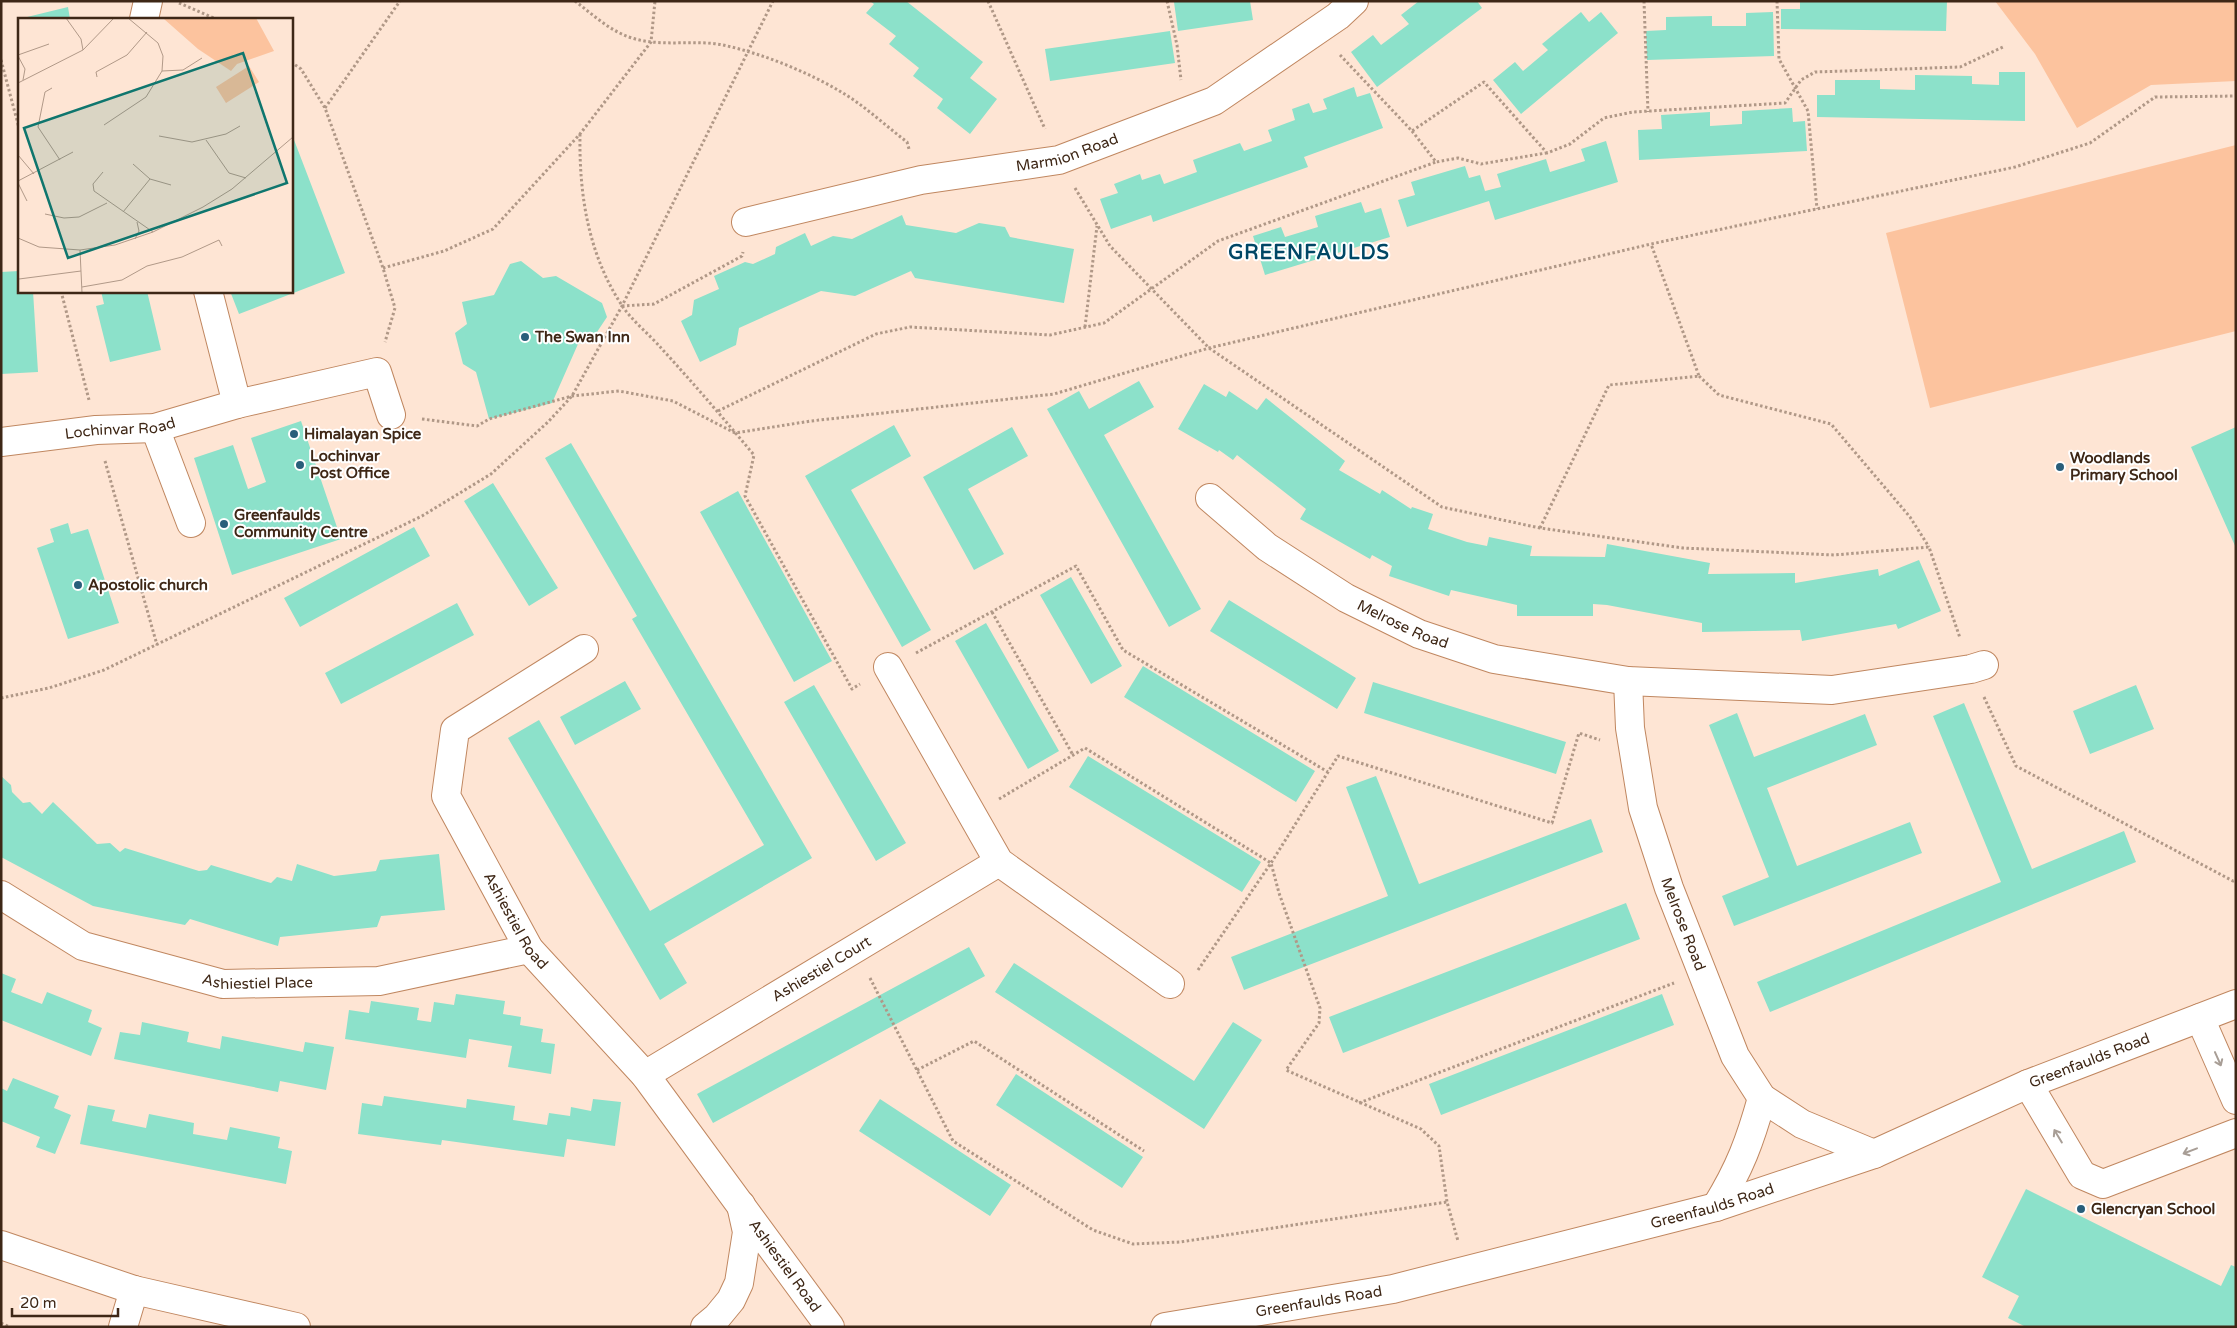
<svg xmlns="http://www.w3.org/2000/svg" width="2237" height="1328" font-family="'Varela Round',sans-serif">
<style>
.green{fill:#fcc39e}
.building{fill:#8ce1ca}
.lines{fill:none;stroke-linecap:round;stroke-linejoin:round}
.minor-casing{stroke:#c08760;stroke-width:30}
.path{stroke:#b09887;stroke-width:3;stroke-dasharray:2.5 2.5;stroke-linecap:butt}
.minor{stroke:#fff;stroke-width:28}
.oneway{stroke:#a89e96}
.poi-dot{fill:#295e7a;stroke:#fff;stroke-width:2}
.labels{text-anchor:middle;stroke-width:4;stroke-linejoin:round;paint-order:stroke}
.street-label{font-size:15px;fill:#3e2716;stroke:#fff}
.poi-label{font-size:15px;font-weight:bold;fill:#3e2716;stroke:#fff;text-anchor:start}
.district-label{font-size:20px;font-weight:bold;letter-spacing:1px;fill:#004765;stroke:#fff}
.inset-road{fill:none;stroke:#b19988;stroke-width:1}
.view{fill:#0f766e;fill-opacity:0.15;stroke:#0f766e;stroke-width:2.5}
.inset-edge{fill:none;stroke:#3e2716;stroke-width:2.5}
</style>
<rect width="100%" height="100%" fill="#fee5d4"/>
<path class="green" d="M1995,1H2236V81L2151,85L2077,128L2035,54Z
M2236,145V331L1930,408L1886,233Z"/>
<path class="building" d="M870,1H906L983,62L970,78L997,99L970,134L937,108L943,99L913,76L919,68L889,44L896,36L866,13L874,4Z
M1178,1H1250L1253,20L1178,31L1174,2Z
M1419,1H1477L1482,8L1377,87L1351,52L1373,35L1381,45L1409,24L1401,15Z
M1800,1H1947L1946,31L1781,29V9H1800Z
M68,7L70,19H23V18Z
M1581,12L1589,22L1601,12L1618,33L1521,114L1493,80L1515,62L1523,71L1548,50L1542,44Z
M1773,12L1774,56L1647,60L1646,31L1666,30V17L1712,16V26H1746V13Z
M1170,31L1175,63L1050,81L1045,49Z
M1999,72H2025V121L1817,117V95H1835V80H1880V89L1915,90V75L1972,76V84L1999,85Z
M1354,87L1357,97L1370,93L1383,128L1304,157L1308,167L1153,222L1151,215L1111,229L1100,199L1118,193L1114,184L1140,174L1142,180L1160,174L1164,184L1197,172L1193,160L1240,143L1244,151L1272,141L1268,130L1295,120L1292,109L1309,103L1313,113L1327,109L1323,99Z
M1792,108L1793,122L1805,121L1807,151L1639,160L1638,130L1662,129L1661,115L1710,112V126L1742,124V111Z
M291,132L345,273L239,314L230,291H291Z
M1606,141L1618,182L1495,220L1489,201L1407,227L1398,200L1415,195L1411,182L1465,166L1469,178L1480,175L1485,191L1501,187L1497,174L1546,159L1550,172L1585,161L1581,149Z
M1361,202L1365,213L1381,208L1390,237L1265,275L1253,236L1281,227L1285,237L1318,227L1315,216Z
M902,215L906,225L956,233L979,223L1005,227L1010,237L1074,249L1064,303L915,278L911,271L855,296L821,291L739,328L736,345L700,362L681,321L692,315L694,300L719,289L714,276L745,262L753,264L775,254L776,247L805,233L811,246L833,236L852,239Z
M521,261L543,278L556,276L602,303L607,317L591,341L578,344L552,403L489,419L476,372L463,364L455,333L467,324L462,302L494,295L510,264Z
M19,271V291H33L38,372L1,374V272Z
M101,291H147L161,350L110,362L96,306L104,304Z
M1139,381L1154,407L1104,435L1201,609L1169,627L1047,409L1079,391L1089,409Z
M1204,384L1226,397L1229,391L1257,410L1266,398L1345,461L1339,470L1380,494L1382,490L1411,509L1412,507L1433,514L1428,529L1467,542L1487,546L1489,537L1532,546L1530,556L1605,557L1607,544L1710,563L1708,574L1795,573V583L1878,569L1879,576L1919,560L1941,611L1898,629L1896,624L1802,641L1800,630L1702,632V623L1607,605L1593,604V616H1517V605L1451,590L1449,596L1389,576L1392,566L1372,555L1370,559L1300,519L1306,509L1237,455L1233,460L1219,450L1218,452L1178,429Z
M301,421L341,539L232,575L194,458L233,445L248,489L266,482L251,438Z
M894,425L911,456L851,490L931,630L902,647L805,476Z
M1012,427L1028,456L968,489L1004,554L974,570L923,477Z
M2236,427V548L2191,447Z
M571,443L812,858L664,944L687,983L660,1000L508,738L539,720L650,911L764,845L632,619L637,616L545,458Z
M493,483L558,588L529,606L464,501Z
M738,491L832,661L794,682L700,512Z
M68,523L71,534L88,529L119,623L68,639L37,548L54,542L50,529Z
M414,527L430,556L300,627L284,598Z
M1071,577L1122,666L1091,684L1040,595Z
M1229,600L1356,678L1337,709L1210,631Z
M457,603L474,635L341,704L325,673Z
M986,623L1059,751L1028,769L955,641Z
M1143,666L1315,771L1296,802L1124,697Z
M625,681L641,709L575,745L560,717Z
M1373,682L1566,742L1556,774L1364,713Z
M814,685L906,843L876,861L784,702Z
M2136,685L2154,729L2090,754L2073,711Z
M1964,703L2032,869L2124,831L2136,862L1770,1012L1757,982L2001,882L1933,716Z
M1737,713L1754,757L1865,714L1877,745L1767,788L1797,866L1910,822L1922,853L1734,926L1722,896L1769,877L1709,725Z
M1088,756L1261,862L1242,892L1069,787Z
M1,776L11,785L12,792L23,803L30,802L42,814L53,802L97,844L110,843L120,852L125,848L199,871L207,870L211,865L271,883L277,877L292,881L297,864L334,876L376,871L380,860L439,854L445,910L381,916L377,927L280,937L278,946L190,919L185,925L93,906L1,857Z
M1376,776L1419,884L1591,819L1603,852L1244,990L1231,957L1388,896L1346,787Z
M1626,903L1640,939L1343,1053L1329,1017Z
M969,947L985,976L713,1123L697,1094Z
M1014,963L1194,1081L1233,1022L1262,1040L1204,1129L995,992Z
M1,973L16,979L11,992L42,1004L47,992L92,1010L88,1022L102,1028L91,1056L1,1020Z
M456,994L505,1001L503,1014L521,1017L520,1025L543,1029L541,1042L555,1044L551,1074L508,1067L512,1046L469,1039L466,1058L345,1039L349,1010L369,1013L371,1001L419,1008L417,1020L431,1022L434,1002L454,1005Z
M1662,994L1674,1025L1441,1115L1429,1084Z
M142,1022L189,1032L187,1042L220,1049L222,1036L303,1052L305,1042L334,1047L326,1090L280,1081L278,1092L114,1059L120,1032L140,1035Z
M1016,1074L1143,1157L1122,1188L996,1105Z
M13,1078L59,1096L54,1108L71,1115L55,1154L36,1147L40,1137L1,1121V1088L7,1091Z
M384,1096L466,1108L467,1099L515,1106L513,1120L547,1125L549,1113L570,1116L571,1107L591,1111L593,1099L621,1102L615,1146L567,1139L564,1157L442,1140L441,1145L358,1134L362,1103L382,1106Z
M880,1099L1011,1185L990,1216L859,1131Z
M88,1105L115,1110L112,1121L146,1128L149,1114L194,1123L193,1134L227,1140L230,1127L280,1137L278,1148L292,1151L286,1184L80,1144Z
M2026,1189L2221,1286L2231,1265L2236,1267V1327H2026L2008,1318L2019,1296L1982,1277Z"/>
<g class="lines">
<defs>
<g id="minor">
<path d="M144,19L148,1"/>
<path id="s1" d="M746,222L921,180L1059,160L1214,101L1338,16L1354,1"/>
<path d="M208,291L237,404"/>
<path d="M155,428L191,523"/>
<path id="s2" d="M1,442L96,430L155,428L237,404L377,372L391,415"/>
<path id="s3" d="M1210,498L1267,547L1346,598L1419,634L1494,659L1628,681L1832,690L1971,669L1984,665"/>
<path id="s4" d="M584,649L455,730L446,796L529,949L645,1075L830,1327"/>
<path d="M888,667L999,862L1170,984"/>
<path id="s5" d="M1628,681L1630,728L1643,808L1669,888L1735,1056L1762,1098L1802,1124L1874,1154"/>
<path id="s6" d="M1,895L83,946L223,984L379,981L529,949"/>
<path d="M2200,1018L2236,1100"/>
<path id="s7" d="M645,1075L999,862"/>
<path d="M2028,1084L2082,1175L2103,1184L2236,1133"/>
<path d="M1716,1207C1740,1168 1750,1141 1762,1098"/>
<path d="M1,1245L134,1290L296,1327"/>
<path d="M123,1327L134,1290"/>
<path d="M705,1327L717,1317L731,1300L739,1283L747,1232L741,1205"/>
<path id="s8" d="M1165,1327L1393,1289L1716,1207L1874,1154L2028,1084L2236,1004"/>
</g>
</defs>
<use href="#minor" class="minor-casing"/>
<path class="path" d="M575,1C592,14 609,30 629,37C659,48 693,39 723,45C764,54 808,72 843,93C866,107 886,126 907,142L909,149
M988,1L1045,129
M1167,1L1177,45L1181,80
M1644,1L1648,112
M1777,1L1779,59L1808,111L1817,209
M179,3L216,19
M1340,55L1412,131L1484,82L1547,153L1570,144L1604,118L1633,112L1785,103L1801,80L1815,72L1960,67L2003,47
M1,60L19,128
M291,62L301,69L325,108L383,268L395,308L385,342
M325,108L400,1
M1412,131L1436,162L1458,158L1481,164L1546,153
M580,134C579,194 588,253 621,304C630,319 650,335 662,349C694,384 724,419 754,455L745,496L852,689L860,684
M1075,188L1110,246L1209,348L1442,507L1540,528L1683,548L1834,555L1929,547L1960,638
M383,268L444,251L493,229L580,134L651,42L655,1
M61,291L89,400
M622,306L654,304L742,256L743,252
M1085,327L1097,226
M1699,376L1719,395L1831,424L1910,517L1929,547
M718,411L876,334L910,327L1050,335L1104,323L1218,241L1436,162
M422,419L477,426L489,419L572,396L619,391L673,401L735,433L811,421L1054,394L1209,348L1651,244L2015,167L2090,143L2155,97L2236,96
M105,461L157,645
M1540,528L1609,385L1699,376L1651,244
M992,612L1073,755
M916,653L1076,566L1123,650L1328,772
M1984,697L2016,766L2233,881L2236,880
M1,698L49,688L104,670L422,516L491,474L548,422L572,396L622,306L773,1
M999,799L1085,748L1271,863L1279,893L1320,1008L1319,1023L1286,1070L1421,1129L1439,1146L1447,1202
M1198,970L1271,863L1338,756L1552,823L1579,733L1600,740
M870,978L953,1141L1093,1230L1133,1244L1180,1242L1447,1202L1458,1241
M917,1070L974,1041L1144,1151
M1359,1103L1674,983
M1,1323L10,1327"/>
<use href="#minor" class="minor"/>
</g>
<defs><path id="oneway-shaft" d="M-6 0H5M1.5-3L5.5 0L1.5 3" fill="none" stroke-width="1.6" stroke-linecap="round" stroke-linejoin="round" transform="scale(1.25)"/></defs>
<g class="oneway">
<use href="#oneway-shaft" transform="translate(2218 1059) rotate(66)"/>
<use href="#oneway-shaft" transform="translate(2058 1136) rotate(-121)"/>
<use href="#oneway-shaft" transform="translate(2190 1151) rotate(159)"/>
</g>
<g class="poi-dot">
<circle cx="525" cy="337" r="5"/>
<circle cx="294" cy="434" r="5"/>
<circle cx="300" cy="465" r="5"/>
<circle cx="2060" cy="467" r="5"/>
<circle cx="224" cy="524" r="5"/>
<circle cx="78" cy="585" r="5"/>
<circle cx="2081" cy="1209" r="5"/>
</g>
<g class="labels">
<g class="street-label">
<text dy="5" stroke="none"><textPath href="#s1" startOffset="329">Marmion Road</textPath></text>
<text dy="5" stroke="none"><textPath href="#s2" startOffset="120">Lochinvar Road</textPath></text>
<text dy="5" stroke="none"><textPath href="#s3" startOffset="232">Melrose Road</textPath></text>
<text dy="5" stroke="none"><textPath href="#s4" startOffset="362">Ashiestiel Road</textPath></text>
<text dy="5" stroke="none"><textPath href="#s5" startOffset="251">Melrose Road</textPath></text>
<text dy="5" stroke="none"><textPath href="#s7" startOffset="206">Ashiestiel Court</textPath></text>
<text dy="5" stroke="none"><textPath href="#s6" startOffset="276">Ashiestiel Place</textPath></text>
<text dy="5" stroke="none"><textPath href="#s8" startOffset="966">Greenfaulds Road</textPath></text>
<text dy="5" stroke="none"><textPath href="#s8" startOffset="561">Greenfaulds Road</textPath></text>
<text dy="5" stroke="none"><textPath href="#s4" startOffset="801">Ashiestiel Road</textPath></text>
<text dy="5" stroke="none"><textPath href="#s8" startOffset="156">Greenfaulds Road</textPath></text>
</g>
<g class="poi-label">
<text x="535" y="342">The Swan Inn</text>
<text x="304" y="439">Himalayan Spice</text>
<text x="310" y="461">Lochinvar<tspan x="310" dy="17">Post Office</tspan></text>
<text x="2070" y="463">Woodlands<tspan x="2070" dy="17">Primary School</tspan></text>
<text x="234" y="520">Greenfaulds<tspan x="234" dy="17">Community Centre</tspan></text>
<text x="88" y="590">Apostolic church</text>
<text x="2091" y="1214">Glencryan School</text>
</g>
<g class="district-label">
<text x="1309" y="259">GREENFAULDS</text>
</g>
</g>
<g transform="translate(18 18)">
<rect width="275" height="275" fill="#fee5d4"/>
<path d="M238,0L256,33L219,46L213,53L180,31L146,1ZM231,48L241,64L208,85L198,69Z" fill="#fcc39e"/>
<path class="inset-road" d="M48,0L63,21L65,32M0,37L31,26M0,38L7,51L5,62M144,53L165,52L184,40M79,59L78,54L109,37L129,14M0,65L65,32L96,0M34,70L27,74L20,109L42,142M86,107L128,79L144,53L145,38L140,25L110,0M141,118L174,124L208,116L222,108M188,122L211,155L228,160M0,137L16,156M115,146L132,161L153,167M85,154L75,166L76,173L135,214M0,163L55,134M0,165L9,183M105,194L132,161M27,196L46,200L61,199L89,185M0,220L21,229L62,232L97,227L135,214L185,189L214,171L275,119M117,221L121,213L119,204M62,232L64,275M1,261L63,253M64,269L104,262L129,248L164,239L201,222L204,228"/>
<path class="view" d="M225,35L269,165L50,240L6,110Z"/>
<rect width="275" height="275" class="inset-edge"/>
</g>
<rect width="2237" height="1328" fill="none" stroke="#3e2716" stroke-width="5"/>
<path d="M12 1308v8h106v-8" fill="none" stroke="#3e2716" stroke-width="2.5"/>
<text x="20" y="1308" font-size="15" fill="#3e2716" stroke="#ffffff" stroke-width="4" paint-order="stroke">20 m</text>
</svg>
